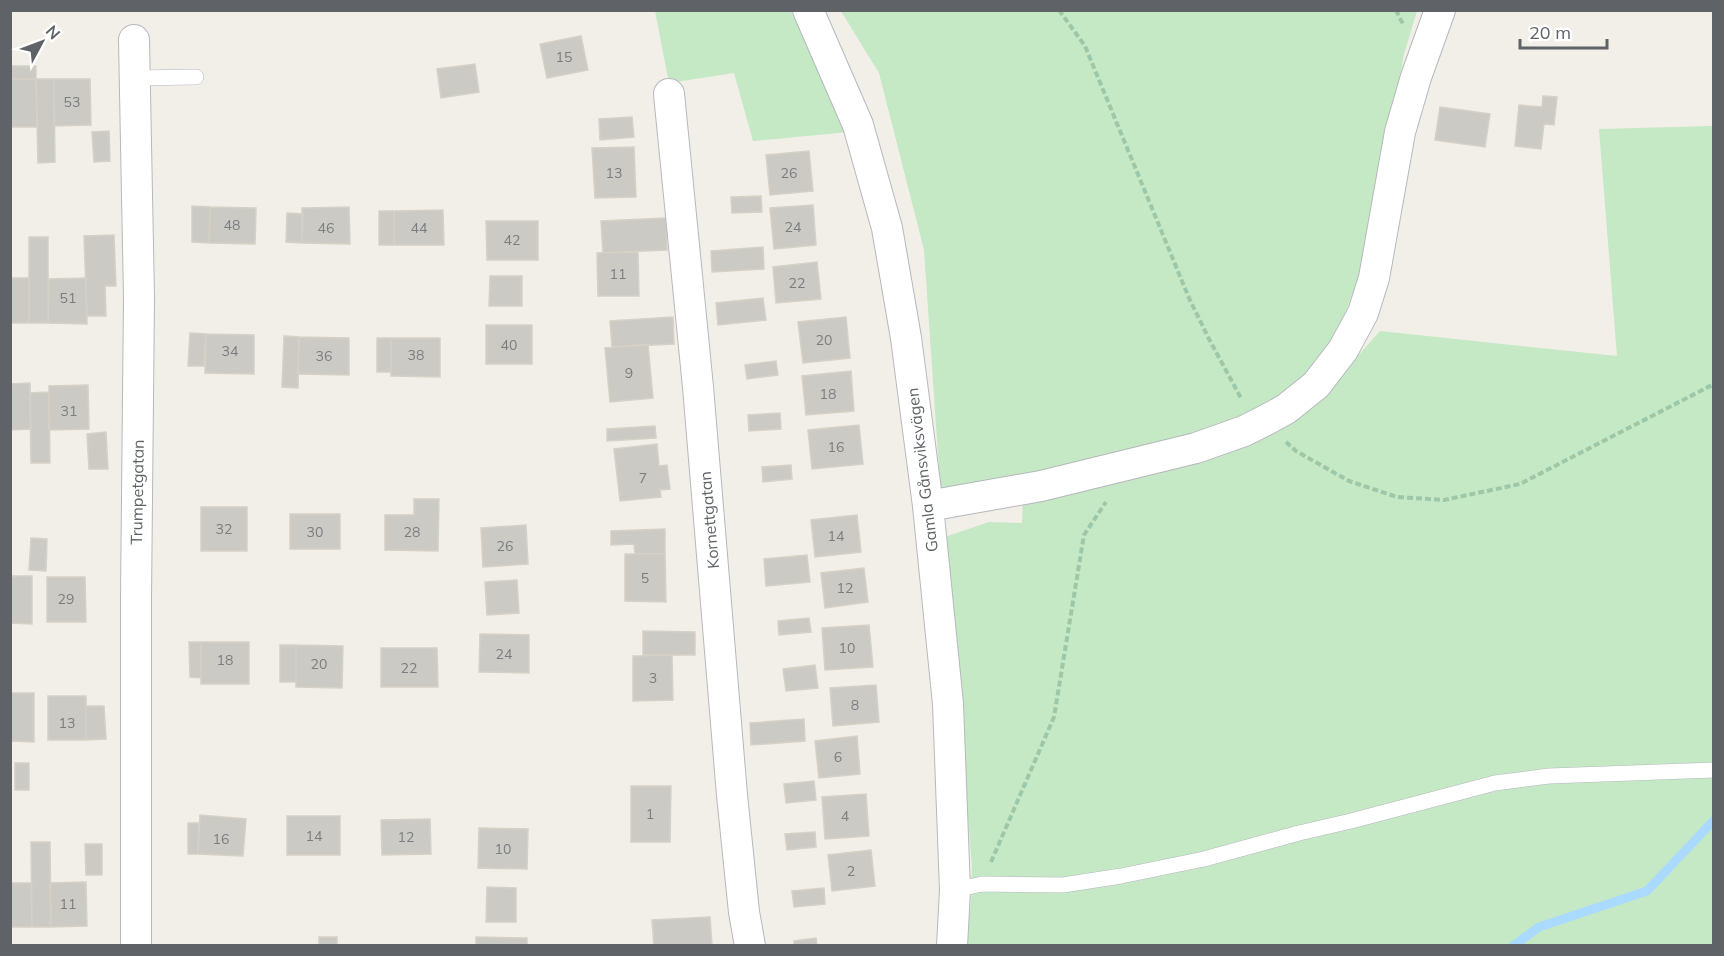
<svg xmlns="http://www.w3.org/2000/svg" width="1724" height="956" font-family="Mulish,sans-serif">
<style>
.green{fill:#c5e8c5}
.lines{fill:none;stroke-linecap:round;stroke-linejoin:round}
.stream{stroke:#aadaff;stroke-width:9}
.building{fill:#cccac5;stroke:#d6d1c6;stroke-width:1.5}
.lane-casing{stroke:#b5b8bc;stroke-width:16}
.street-casing{stroke:#b5b8bc;stroke-width:32}
.path{stroke:#9cc7a9;stroke-width:4;stroke-dasharray:6 3;stroke-linecap:butt}
.lane{stroke:#fff;stroke-width:15}
.street{stroke:#fff;stroke-width:30}
.labels{text-anchor:middle;stroke-width:4.5;stroke-linejoin:round;paint-order:stroke}
.number-label{font-size:14px;fill:#7a7d7f}
.street-label{font-size:16px;fill:#5f6368;stroke:#fff}
</style>
<rect width="100%" height="100%" fill="#f1efe8"/>
<path class="green" d="M655,11H791L849,132L753,141L734,73L669,83Z
M841,11H1417L1404,54L1367,255L1330,353L1300,390L1218,431L941,498L924,250L879,73Z
M1713,126V945H966L971,902L972,867L945,537L989,522L1022,523L1023,494L1290,413L1356,358L1380,331L1617,356L1599,129Z"/>
<g class="lines">
<path class="stream" d="M1513,946L1539,927L1647,891L1714,820"/>
</g>
<path class="building" d="M581,36L588,70L547,78L540,44Z
M475,64L479,92L441,98L437,69Z
M10,66H36V79H10Z
M10,79H36L37,127H10Z
M36,79H54L55,162L38,163Z
M54,79H90L91,125L54,126Z
M1543,96L1557,97L1554,125L1544,124L1541,149L1515,146L1519,105L1542,107Z
M1440,107L1490,114L1485,147L1435,140Z
M632,117L634,137L600,140L599,119Z
M109,131L110,161L94,162L92,132Z
M634,147L636,197L595,198L592,148Z
M809,151L813,191L770,195L766,155Z
M761,196L762,212L732,213L731,197Z
M813,205L816,245L774,249L770,208Z
M192,206L210,207L209,243L192,242Z
M210,207L256,208L255,244L209,243Z
M349,207L350,244L302,243V208Z
M443,210L444,245H394V211Z
M379,211H394V245H379Z
M287,213L303,214L302,243L286,242Z
M666,218L667,250L603,253L601,221Z
M486,221H538V260H487Z
M114,235L116,286H105L106,316H87L84,236Z
M29,237H48V323H29Z
M763,247L764,269L712,272L711,251Z
M638,252L639,296H598L597,253Z
M817,262L821,299L776,303L773,267Z
M490,276H522V306H489Z
M10,278H29V323H10Z
M86,278L87,324L48,323L49,279Z
M763,298L766,320L718,325L716,303Z
M673,317L674,344L612,347L610,321Z
M846,317L850,358L803,363L798,322Z
M486,325H532V364H486Z
M190,333L206,334L204,366H188Z
M206,334L254,335V374L205,373Z
M284,336L299,337L298,388L282,387Z
M299,337L349,338V375L298,374Z
M377,338H391V372H377Z
M391,338H440V377L391,376Z
M648,344L653,398L610,402L605,348Z
M776,361L778,375L747,379L745,365Z
M851,371L854,411L806,415L802,376Z
M30,383L31,429L10,430V384Z
M88,385L89,429L49,430V386Z
M49,392L50,463H31L30,393Z
M780,413L781,429L749,431L748,415Z
M859,425L863,464L812,469L808,430Z
M655,426L656,438L607,441V429Z
M106,432L108,469H89L87,434Z
M657,444L659,466L667,465L670,489L660,490L661,497L620,501L614,449Z
M791,465L792,479L763,482L762,467Z
M414,499H439L438,551L385,550V515H414Z
M201,507H247V551H201Z
M290,514H340V549H290Z
M857,515L861,552L815,557L811,520Z
M526,525L528,564L483,567L481,528Z
M665,529V554H635L634,544L611,545V531Z
M31,538L47,539L46,571L29,570Z
M625,554H665L666,602L625,601Z
M807,555L810,582L766,586L764,559Z
M864,568L868,602L825,608L821,573Z
M10,576H32V624L10,623Z
M47,577H85L86,622H47Z
M517,580L519,613L487,615L485,582Z
M809,618L811,632L779,635L778,621Z
M869,625L873,667L825,670L822,628Z
M643,631L695,632V655H643Z
M480,634L529,635V673L479,672Z
M189,642H201V678L190,677Z
M201,642H249V684H201Z
M280,645H296V682H280Z
M296,645L343,646L342,688L296,687Z
M381,648H437L438,687H381Z
M672,655L673,700L633,701V656Z
M815,665L818,688L786,691L783,669Z
M876,685L879,722L833,726L830,688Z
M10,693H34V742L10,741Z
M48,696H86V740H48Z
M86,706H104L106,739L86,740Z
M804,719L805,741L751,745L750,723Z
M857,736L860,774L819,778L815,741Z
M15,763H29V790H15Z
M814,781L816,800L786,803L784,784Z
M631,786H671L670,842H631Z
M866,794L869,836L825,839L822,797Z
M200,815L246,819L243,856L198,854Z
M287,816H340V855H287Z
M430,819L431,854L382,855L381,820Z
M188,823H199L198,854H188Z
M479,828L528,829L527,869L478,868Z
M815,832L816,847L787,850L785,834Z
M31,842H50L51,927H32Z
M85,844H102V875H86Z
M871,850L875,886L832,891L828,855Z
M86,882L87,926L51,927L50,883Z
M10,883H31L32,927H10Z
M487,887L516,888V922H486Z
M824,888L825,904L794,907L792,891Z
M710,917L712,946H654L652,920Z
M319,937H337V946H319Z
M476,937L527,938V946H476Z
M816,938L817,946H794V941Z"/>
<g class="lines">
<defs>
<path id="lane" d="M135,78L196,77
M955,890L982,884L1063,885L1121,876L1204,859L1299,833L1351,821L1495,783L1549,776L1714,770"/>
<path id="street" d="M808,10L858,125L887,228L906,338L928,506L948,704L955,890L952,946
M134,40L139,298L136,598V946
M669,94L698,387L732,795L744,912L750,946
M928,506L1041,486L1196,448L1244,431L1264,421L1286,409L1316,385L1343,350L1363,313L1374,278L1400,132L1416,77L1440,10"/>
</defs>
<use href="#lane" class="lane-casing"/>
<use href="#street" class="street-casing"/>
<path class="path" d="M1059,10L1085,46L1189,298L1209,339L1242,400
M1396,10L1404,26
M1286,442L1296,451L1349,481L1397,497L1444,500L1520,484L1714,384
M991,862L1054,717L1084,535L1106,502"/>
<use href="#lane" class="lane"/>
<use href="#street" class="street"/>
</g>
<g class="labels">
<g class="number-label">
<text x="564" y="62">15</text>
<text x="72" y="107">53</text>
<text x="614" y="178">13</text>
<text x="789" y="178">26</text>
<text x="232" y="230">48</text>
<text x="793" y="232">24</text>
<text x="326" y="233">46</text>
<text x="419" y="233">44</text>
<text x="512" y="245">42</text>
<text x="618" y="279">11</text>
<text x="797" y="288">22</text>
<text x="68" y="303">51</text>
<text x="824" y="345">20</text>
<text x="509" y="350">40</text>
<text x="230" y="356">34</text>
<text x="416" y="360">38</text>
<text x="324" y="361">36</text>
<text x="629" y="378">9</text>
<text x="828" y="399">18</text>
<text x="69" y="416">31</text>
<text x="836" y="452">16</text>
<text x="643" y="483">7</text>
<text x="224" y="534">32</text>
<text x="315" y="537">30</text>
<text x="412" y="537">28</text>
<text x="836" y="541">14</text>
<text x="505" y="551">26</text>
<text x="645" y="583">5</text>
<text x="845" y="593">12</text>
<text x="66" y="604">29</text>
<text x="847" y="653">10</text>
<text x="504" y="659">24</text>
<text x="225" y="665">18</text>
<text x="319" y="669">20</text>
<text x="409" y="673">22</text>
<text x="653" y="683">3</text>
<text x="855" y="710">8</text>
<text x="67" y="728">13</text>
<text x="838" y="762">6</text>
<text x="650" y="819">1</text>
<text x="845" y="821">4</text>
<text x="314" y="841">14</text>
<text x="406" y="842">12</text>
<text x="221" y="844">16</text>
<text x="503" y="854">10</text>
<text x="851" y="876">2</text>
<text x="68" y="909">11</text>
</g>
<g class="street-label">
<text transform="translate(922 470) rotate(-97)" y="6">Gamla Gånsviksvägen</text>
<text transform="translate(137 492) rotate(-89)" y="6">Trumpetgatan</text>
<text transform="translate(709 520) rotate(-95)" y="6">Kornettgatan</text>
</g>
</g>
<rect width="1724" height="956" fill="none" stroke="#5f6368" stroke-width="24"/>
<g transform="translate(42 42) rotate(49)" stroke="#ffffff" stroke-width="4.5" paint-order="stroke">
<path d="M0-4.5L10 22L0 15L-10 22Z" fill="#5f6368"/>
<text y="-9" font-size="16" font-weight="bold" text-anchor="middle" fill="#5f6368">N</text>
</g>
<path d="M1520 39v9h87v-9" fill="none" stroke="#5f6368" stroke-width="3"/>
<text x="1529" y="39" font-size="18" fill="#5f6368" stroke="#ffffff" stroke-width="4.5" paint-order="stroke">20 m</text>
</svg>
